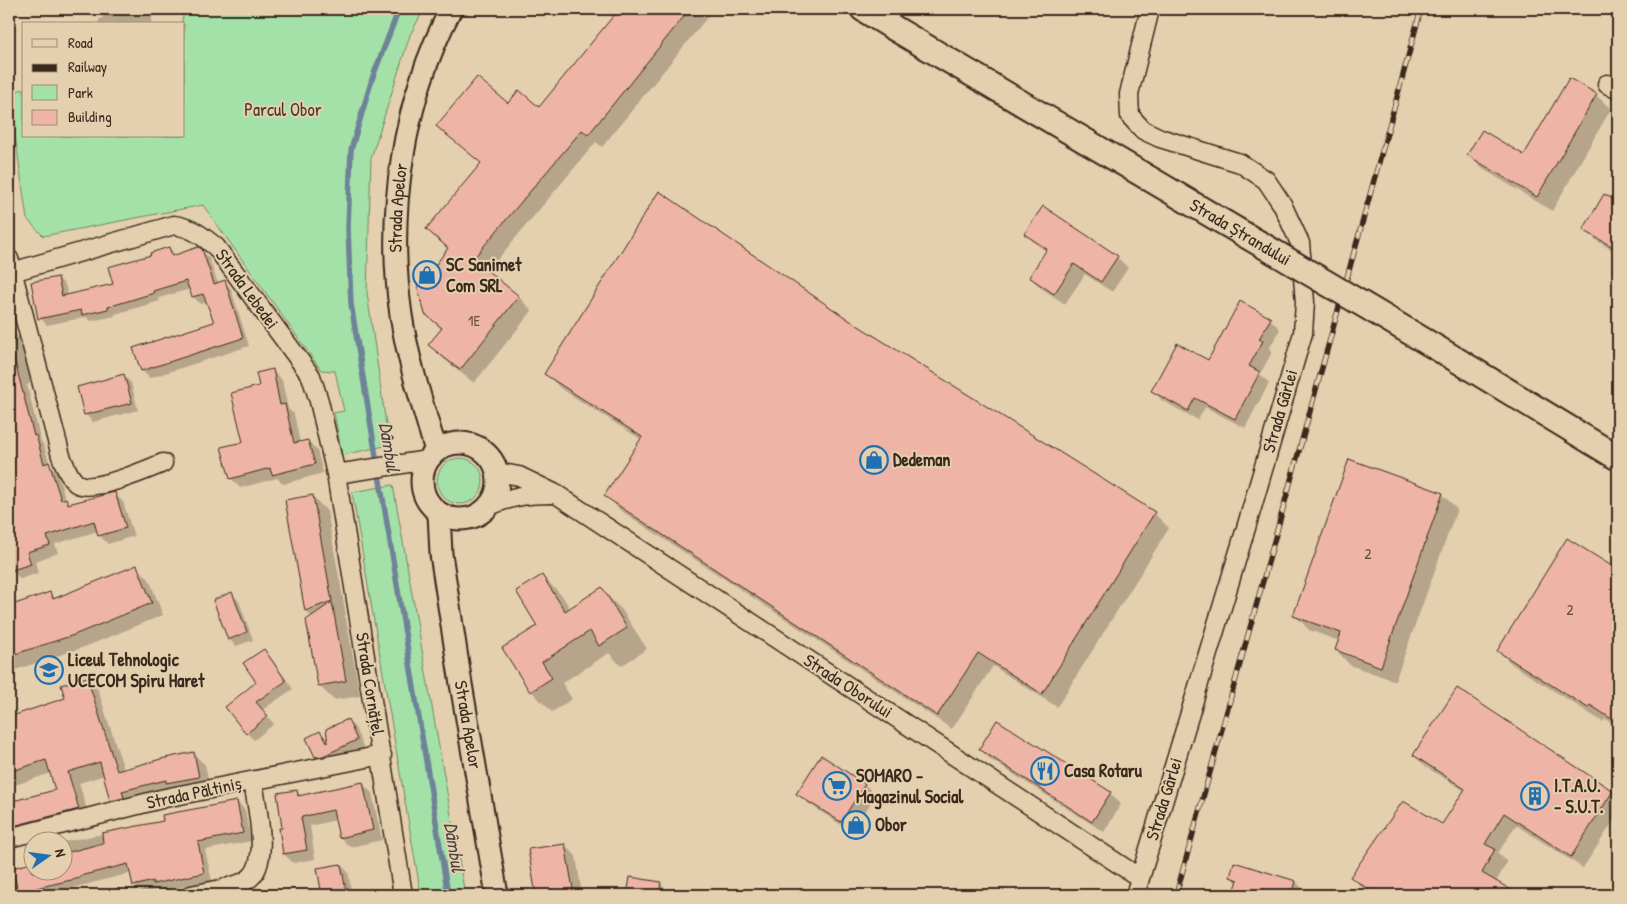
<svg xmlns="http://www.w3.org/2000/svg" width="1627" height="904" font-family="'Patrick Hand',sans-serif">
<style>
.green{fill:#a4e1a9;stroke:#708664}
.shadow{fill:#0003}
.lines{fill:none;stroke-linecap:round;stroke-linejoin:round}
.stream{stroke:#6e8298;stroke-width:5.5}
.building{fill:#eeb5a6;stroke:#3b2a1e}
.minor-casing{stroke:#3b2a1e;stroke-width:21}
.tertiary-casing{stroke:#3b2a1e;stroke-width:25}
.secondary-casing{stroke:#3b2a1e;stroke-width:28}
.minor{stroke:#e4cfae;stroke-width:18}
.tertiary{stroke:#e4cfae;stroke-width:21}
.secondary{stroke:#e4cfae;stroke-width:24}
.rail-casing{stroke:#3b2a1e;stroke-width:5.5}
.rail{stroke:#e4cfae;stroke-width:4;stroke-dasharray:11;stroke-linecap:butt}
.secondary-bridge-casing{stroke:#3b2a1e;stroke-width:28;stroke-linecap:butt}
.secondary-bridge{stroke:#e4cfae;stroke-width:24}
.labels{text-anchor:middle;stroke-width:4;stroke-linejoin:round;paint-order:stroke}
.number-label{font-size:15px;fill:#684d40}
.park-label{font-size:18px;fill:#463c2c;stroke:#e4cfae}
.street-label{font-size:18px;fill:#3b2a1e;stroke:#e4cfae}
.poi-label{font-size:18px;font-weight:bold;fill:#3b2a1e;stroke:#e4cfae;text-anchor:start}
.water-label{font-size:19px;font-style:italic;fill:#48403c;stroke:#e4cfae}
</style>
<rect width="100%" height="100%" fill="#e4cfae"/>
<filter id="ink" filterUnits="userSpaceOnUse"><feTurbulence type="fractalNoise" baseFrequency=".02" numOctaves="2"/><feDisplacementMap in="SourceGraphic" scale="10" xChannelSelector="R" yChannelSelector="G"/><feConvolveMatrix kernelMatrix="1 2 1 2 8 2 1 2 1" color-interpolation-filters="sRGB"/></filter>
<g filter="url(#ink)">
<path class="green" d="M185,9H424L410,35L371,158L367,293L389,445L342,455L334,413L344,411L335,371L321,370L203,205L43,236L27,219L9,93L24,89V136H184V24H181Z
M437 481a23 23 0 1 1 46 0a23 23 0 1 1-46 0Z
M393,485L465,895H421L352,492Z"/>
<path class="shadow" d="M104,9H154L151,24H98L100,18L102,19Z
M620,9H714L602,147L596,142L487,272L519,297L532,311L474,383L444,359L430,345L442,330L426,314L432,272L448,249L427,229L482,164L438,125L508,105L539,109Z
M1596,95L1611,109L1552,211L1483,169L1468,155L1524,157Z
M1605,195L1618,203V254L1596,240L1585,229Z
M1026,234L1117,257L1128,268L1112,292L1085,274L1065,304L1041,288L1030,277L1047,252L1036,244Z
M169,248L177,256L201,250L209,258L218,284L224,281L231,289L249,346L150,378L142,371L135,349L216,323L207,302L201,304L193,297L190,289L159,298L160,301L115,314V316L91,321L86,317L47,325L40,318L58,278L65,285L68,296L114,285L152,255Z
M1270,319L1280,329L1269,349L1272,352L1260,374L1269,383L1245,428L1205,407L1198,420L1163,401L1153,391L1209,361Z
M848,321L1154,513L1169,528L1057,707L993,666L952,729L620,510L606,495L642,440L560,388L546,373Z
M13,331L21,340L31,383L27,385L41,442L44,445L50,465L57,472L66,501L70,505L114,493L123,502L134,536L108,544L99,535L98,531L55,544L58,553L35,561L38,573L20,579L11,570L9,564V332Z
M273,371L282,380L288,409L294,414L300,443L308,441L317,450L323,473L283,484L277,478L240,488L231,478Z
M124,376L131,383L138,410L93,422L86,415L78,388Z
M1442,494L1457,509L1395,681L1350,665L1336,650L1339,641L1309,630L1295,615Z
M313,497L327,511L346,615L344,616L346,618L360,696L334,700L319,686L312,617L306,611Z
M1568,540L1618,571V727L1605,719L1603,722L1513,665L1498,651Z
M136,567L149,579L163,615L87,646L9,672V607L50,593L56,599Z
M542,576L563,597L570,609L601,589L622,610L647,649L621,666L609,653L562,683L572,699L552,712L531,691L539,626Z
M232,594L239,601L253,640L236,646L229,639Z
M264,650L271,658L293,689L262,710L274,724L254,740L247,733Z
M87,678L98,690L124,770L194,754L205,765L210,788L123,812L111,800L105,775L79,783L90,820L9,845V793L11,803L56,791L51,773L9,787V718L67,699Z
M347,720L355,728L364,748L331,763L323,764L316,757L320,733L329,742Z
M998,721L1110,793L1121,804L1104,832L991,760L980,749Z
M1414,755L1612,792L1618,798V814L1583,868L1516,825L1498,853L1507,862L1496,882L1518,895H1373L1364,889L1352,877L1442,826L1465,791L1426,767Z
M362,783L372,793L382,840L350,847L340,837L336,820L310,826L315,859L293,863L284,854V829L296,791L302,796Z
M865,785L876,795L852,832L809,804L798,794Z
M237,802L245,810L251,841L205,850L212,881L162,891L160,889L142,893L134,885L131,873L45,895H9V871L32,864V872H62V842L164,822Z
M565,845L576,856L582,895H537L529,850Z
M341,865L348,872L352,895H324Z
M1231,877L1296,882L1307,893L1306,895H1234L1238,883Z
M631,878L660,883L671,895H628Z"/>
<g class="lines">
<path class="stream" d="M399,9L372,79L351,150L348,228L351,304L448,895"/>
</g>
<path class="building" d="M619,9H690L588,135L582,130L473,259L519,296L460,370L428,345L442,328L425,314L418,289L416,268L432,270L448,248L426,229L481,163L436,126L477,77L508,103L519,90L539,107Z
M1569,78L1597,94L1537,197L1467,155L1482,130L1524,155Z
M659,191L849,320L1155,512L1042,694L978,653L937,716L604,496L642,437L544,374Z
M1604,194L1618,202V250L1583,230Z
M1043,206L1118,256L1101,282L1074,264L1054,294L1029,277L1047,249L1024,234Z
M169,247L172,256L198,247L202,249L214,284L225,280L243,338L141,371L133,348L214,322L203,294L192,297L186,281L153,291L154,293L108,307V309L82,315L81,310L38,319L31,282L58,277L62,296L113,284L108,267L151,255L150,253Z
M1240,301L1271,318L1259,339L1263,341L1249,366L1260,372L1235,419L1195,398L1188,411L1151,391L1177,343L1208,360Z
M14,358L34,436L36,435L44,464L49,462L61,500L66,498L68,504L115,492L126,528L98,536L94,521L47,536L50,545L27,552L31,564L9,571V359Z
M273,369L280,405L285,404L294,443L308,440L315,464L272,475L270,468L230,479L221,447L243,442L231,393L259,386L256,373Z
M124,374L132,403L84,415L77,387Z
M1349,459L1443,493L1381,667L1335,650L1341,633L1293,616Z
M313,495L332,601L305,611L285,500Z
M1567,538L1618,570V723L1590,705L1588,708L1497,651Z
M137,565L152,603L74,635L9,656V606L50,592L53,599Z
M542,575L565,611L602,587L627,628L599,646L590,631L542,662L552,678L530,692L502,648L537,626L516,591Z
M232,592L247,632L228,640L213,600Z
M332,602L346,681L318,686L306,620Z
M264,649L286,681L256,702L268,716L246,734L225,707L256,682L243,663Z
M87,677L117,771L161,759L194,752L199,777L166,783V780L122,791L124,798L110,801L100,762L68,772L79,809L9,827V802L55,790L46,760L9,772V717L65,698L61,685Z
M1457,688L1613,791L1571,857L1504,813L1485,844L1495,849L1482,873L1520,895H1377L1350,877L1403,801L1442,824L1465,789L1413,755Z
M348,719L357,740L323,756L315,757L306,738L320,731L328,743L326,729Z
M997,720L1111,792L1092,822L979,749Z
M821,755L865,784L841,822L796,794Z
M363,782L373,830L339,838L333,810L301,817L307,850L283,854L279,828H282L277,793L297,790L298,796Z
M237,801L243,833L198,842L204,873L153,884V881L133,886L128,864L80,876V878L36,888L38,895H19L12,868L32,863V872H62V854L103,843L102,833L163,821L162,815Z
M565,844L574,895H536L528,849Z
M1234,862L1296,881L1292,895H1233L1238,880L1230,877Z
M341,864L346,891L322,895L317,868Z
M630,877L661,882L659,895H627Z"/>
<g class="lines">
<defs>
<path id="minor" d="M1607,84L1618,90
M9,259L61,456C65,465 68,476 76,483C91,494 146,470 163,463
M12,272L174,225C193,228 201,235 216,247L311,376L319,401L336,474L403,895
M497,472L519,476L556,494L1140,878
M336,474L428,460
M487,507C513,496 525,494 553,494
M9,838L165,798L382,755
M191,895C206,892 235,888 247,880C272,865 256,805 253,781
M1135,895L1246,528L1303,333L1305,302L1300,243L1282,204L1266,180L1240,163L1160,138L1143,130L1130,116L1129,94L1150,9"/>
<g id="tertiary">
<circle cx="460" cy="481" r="38"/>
<path id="s1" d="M436,451C423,406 408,361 401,315C386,212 403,101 451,9"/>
<path id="s2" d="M439,513L441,554L461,684L497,895"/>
</g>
<path id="secondary" d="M863,9L894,28"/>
</defs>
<use href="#minor" class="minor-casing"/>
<use href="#tertiary" class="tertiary-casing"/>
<use href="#secondary" class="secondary-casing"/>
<use href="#minor" class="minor"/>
<use href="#tertiary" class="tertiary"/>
<use href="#secondary" class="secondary"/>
<defs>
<path id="rail" d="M1176,895L1394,108L1421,9"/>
</defs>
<use href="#rail" class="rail-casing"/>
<use href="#rail" class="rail"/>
<defs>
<g id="secondary-bridge">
<path id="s3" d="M894,28L1447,354L1618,458"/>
</g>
</defs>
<use href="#secondary-bridge" class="secondary-bridge-casing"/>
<use href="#secondary-bridge" class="secondary-bridge"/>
</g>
</g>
<defs>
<symbol id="shop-ring" viewBox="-11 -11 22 22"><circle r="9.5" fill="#e4cfae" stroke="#1f6fb2" stroke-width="1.5"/><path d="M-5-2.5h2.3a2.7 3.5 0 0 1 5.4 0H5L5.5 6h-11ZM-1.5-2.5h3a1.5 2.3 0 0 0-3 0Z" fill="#1f6fb2"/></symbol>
<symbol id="school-ring" viewBox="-11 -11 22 22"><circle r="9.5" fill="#e4cfae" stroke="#1f6fb2" stroke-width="1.5"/><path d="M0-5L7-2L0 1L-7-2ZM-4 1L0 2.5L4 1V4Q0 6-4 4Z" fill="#1f6fb2"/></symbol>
<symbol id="restaurant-ring" viewBox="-11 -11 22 22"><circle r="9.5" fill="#e4cfae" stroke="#1f6fb2" stroke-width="1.5"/><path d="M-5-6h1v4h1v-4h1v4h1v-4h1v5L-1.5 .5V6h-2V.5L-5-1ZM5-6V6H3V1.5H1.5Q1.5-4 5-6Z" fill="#1f6fb2"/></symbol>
<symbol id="supermarket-ring" viewBox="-11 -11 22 22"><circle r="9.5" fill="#e4cfae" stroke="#1f6fb2" stroke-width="1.5"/><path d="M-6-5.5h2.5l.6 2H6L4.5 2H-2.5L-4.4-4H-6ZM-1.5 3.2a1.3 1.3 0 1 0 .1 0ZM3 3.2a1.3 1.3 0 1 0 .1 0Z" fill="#1f6fb2"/></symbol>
<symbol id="building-ring" viewBox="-11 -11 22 22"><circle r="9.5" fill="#e4cfae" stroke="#1f6fb2" stroke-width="1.5"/><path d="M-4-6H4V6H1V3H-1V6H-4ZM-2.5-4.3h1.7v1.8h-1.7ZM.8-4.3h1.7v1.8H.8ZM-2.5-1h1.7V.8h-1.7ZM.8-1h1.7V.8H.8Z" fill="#1f6fb2"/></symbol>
</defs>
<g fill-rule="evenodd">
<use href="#shop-ring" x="411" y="259" width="32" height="32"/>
<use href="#shop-ring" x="858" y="444" width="32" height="32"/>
<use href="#school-ring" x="33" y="654" width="32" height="32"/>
<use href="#restaurant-ring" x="1029" y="755" width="32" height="32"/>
<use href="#supermarket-ring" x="821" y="770" width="32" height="32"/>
<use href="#building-ring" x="1519" y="780" width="32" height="32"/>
<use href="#shop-ring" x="840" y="809" width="32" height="32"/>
</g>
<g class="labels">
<g class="number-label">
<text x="474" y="326">1E</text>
<text x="1368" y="559">2</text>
<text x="1570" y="615">2</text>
</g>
<g class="park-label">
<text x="283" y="116">Parcul Obor</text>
</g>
<g class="street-label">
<text dy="6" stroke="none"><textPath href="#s1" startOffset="248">Strada Apelor</textPath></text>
<text dy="6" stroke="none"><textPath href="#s3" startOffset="402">Strada Ștrandului</textPath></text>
<text transform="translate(247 289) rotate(54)" y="6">Strada Lebedei</text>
<text transform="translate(1280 411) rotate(-74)" y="6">Strada Gârlei</text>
<text transform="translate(370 684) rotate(81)" y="6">Strada Cornățel</text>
<text transform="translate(848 686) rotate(33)" y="6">Strada Oborului</text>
<text dy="6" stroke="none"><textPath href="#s2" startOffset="214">Strada Apelor</textPath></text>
<text transform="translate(194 793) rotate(-12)" y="6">Strada Păltiniș</text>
<text transform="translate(1164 799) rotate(-73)" y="6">Strada Gârlei</text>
</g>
<g class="poi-label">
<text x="446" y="271">SC Sanimet<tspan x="446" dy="21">Com SRL</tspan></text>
<text x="893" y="466">Dedeman</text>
<text x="68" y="666">Liceul Tehnologic<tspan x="68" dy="21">UCECOM Spiru Haret</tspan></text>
<text x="1064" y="777">Casa Rotaru</text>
<text x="856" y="782">SOMARO -<tspan x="856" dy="21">Magazinul Social</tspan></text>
<text x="1554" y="792">I.T.A.U.<tspan x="1554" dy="21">- S.U.T.</tspan></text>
<text x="875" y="831">Obor</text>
</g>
<g class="water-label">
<text transform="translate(390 447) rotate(81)" y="7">Dâmbul</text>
<text transform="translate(455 847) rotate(81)" y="7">Dâmbul</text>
</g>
</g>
<rect width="1627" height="904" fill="none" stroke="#e4cfae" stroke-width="30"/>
<rect x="15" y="15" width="1597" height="874" fill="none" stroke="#3b2a1e" stroke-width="2" filter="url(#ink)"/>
<rect x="22" y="22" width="162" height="115" fill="#e4cfae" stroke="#a08d74"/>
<rect x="32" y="39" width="25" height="8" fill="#e4cfae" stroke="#a08d74"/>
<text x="68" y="48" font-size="15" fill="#3b2a1e">Road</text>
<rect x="32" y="64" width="25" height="8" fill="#3b2a1e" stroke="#a08d74"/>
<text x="68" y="72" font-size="15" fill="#3b2a1e">Railway</text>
<rect x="32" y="85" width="25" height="15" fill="#a4e1a9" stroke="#a08d74"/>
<text x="68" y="98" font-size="15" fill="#3b2a1e">Park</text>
<rect x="32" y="110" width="25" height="15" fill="#eeb5a6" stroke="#a08d74"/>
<text x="68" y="122" font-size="15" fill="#3b2a1e">Building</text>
<g transform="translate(48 856) rotate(76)"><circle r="24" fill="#e4cfae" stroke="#a08d74"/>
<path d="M0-4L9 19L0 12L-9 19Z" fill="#1f6fb2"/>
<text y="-8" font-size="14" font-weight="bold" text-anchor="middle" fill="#3b2a1e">N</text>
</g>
</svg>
